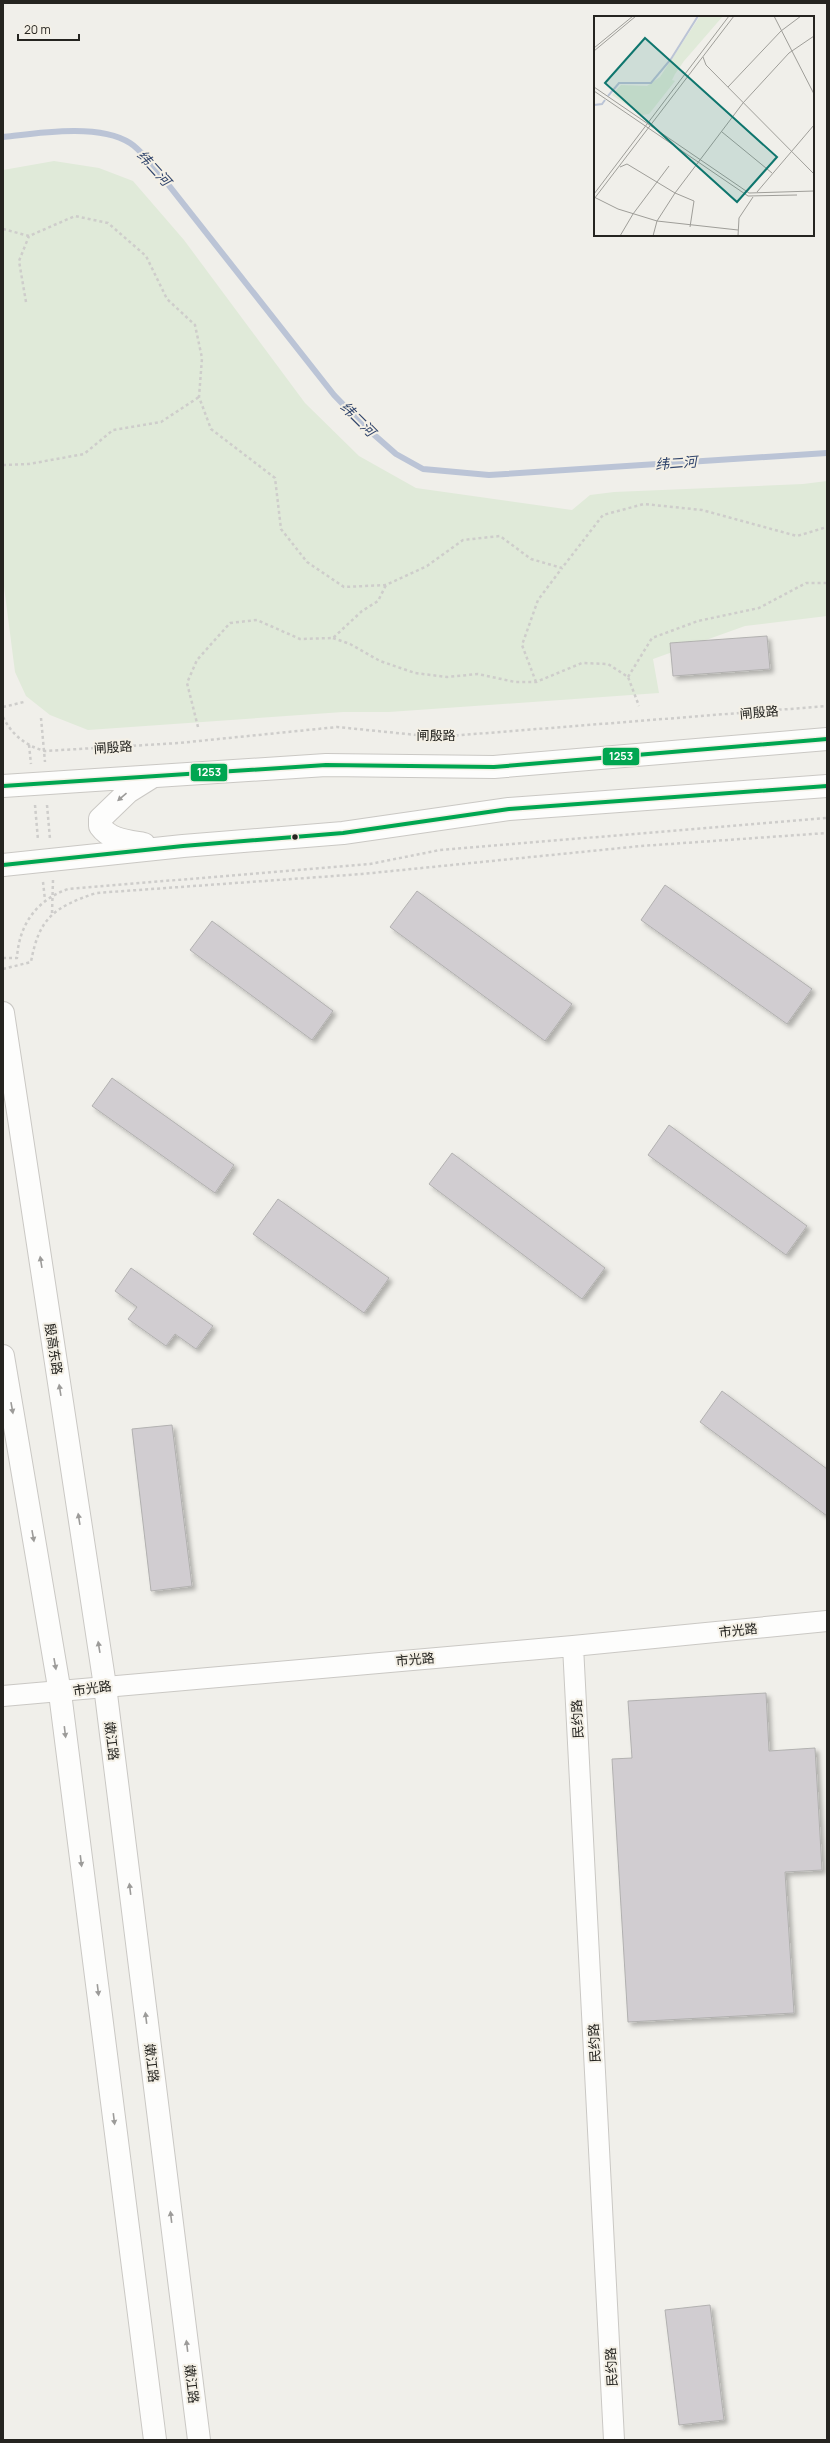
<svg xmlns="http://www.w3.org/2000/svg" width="830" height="2443" font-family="Manrope,'Noto Sans SC',sans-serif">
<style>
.green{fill:#e0ead9}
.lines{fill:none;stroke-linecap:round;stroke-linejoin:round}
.stream{stroke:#bbc4d6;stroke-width:6}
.building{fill:#d1cdd1;stroke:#b2b1b0;filter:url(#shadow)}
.minor-casing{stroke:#cac8c4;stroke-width:22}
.major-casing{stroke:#cac8c4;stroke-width:24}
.path{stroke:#cecdcb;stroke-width:2.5;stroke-dasharray:3 3;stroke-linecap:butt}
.minor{stroke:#fdfdfc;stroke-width:20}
.major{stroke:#fdfdfc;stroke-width:22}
.bus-1-casing{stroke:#f4f0e6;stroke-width:7}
.bus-1{stroke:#00a651;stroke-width:4}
.oneway{fill:#9c9b99}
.bus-dot{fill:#252420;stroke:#f4f0e6;stroke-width:1.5}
.labels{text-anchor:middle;stroke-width:4;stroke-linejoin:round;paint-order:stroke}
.street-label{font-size:13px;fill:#252420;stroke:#f4f0e6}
.water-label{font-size:14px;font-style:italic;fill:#32466d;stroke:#f4f0e6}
.inset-river{fill:none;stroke:#bbc4d6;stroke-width:2}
.inset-road{fill:none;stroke:#9f9e99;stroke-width:1}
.view{fill:#0f766e;fill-opacity:0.15;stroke:#0f766e;stroke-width:2}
.inset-edge{fill:none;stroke:#252420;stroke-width:2}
.line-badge{stroke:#f4f0e6;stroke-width:1.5}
.badge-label{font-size:11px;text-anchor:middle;font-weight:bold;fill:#fff}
</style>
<defs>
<filter id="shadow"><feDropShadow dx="3.5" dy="3.5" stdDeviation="2" flood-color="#0004"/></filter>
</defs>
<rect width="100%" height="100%" fill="#f0efea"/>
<path class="green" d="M54,161L99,168L133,181L184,240L305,403L359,456L416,488L572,510L590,495L614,492L803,484L827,481V616L745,626L653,659L659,693L389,712H343L88,730L50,715L26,696L15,672L3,579V170Z"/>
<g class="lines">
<path class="stream" d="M3,137C38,133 99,123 130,143C138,148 145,157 152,164L334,395L363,425L396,454L423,469L489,475L827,453"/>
</g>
<path class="building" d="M767,636L770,669L673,676L670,643Z
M665,885L812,989L787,1024L641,920Z
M417,891L572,1004L545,1041L390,927Z
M212,921L333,1011L312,1040L190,950Z
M112,1078L234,1165L215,1193L92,1106Z
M669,1125L807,1226L786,1255L648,1155Z
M452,1153L605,1268L582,1299L429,1184Z
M278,1199L389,1278L364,1313L253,1234Z
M131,1268L213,1326L196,1349L175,1334L166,1346L128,1319L137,1307L115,1291Z
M722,1391L827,1469V1516L700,1422Z
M172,1425L192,1586L151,1591L132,1429Z
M766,1693L769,1751L815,1748L822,1870L785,1872L794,2013L628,2022L612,1759L632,1758L628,1701Z
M710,2305L724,2420L679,2425L665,2310Z"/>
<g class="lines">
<defs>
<path id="minor" d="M573,1646L614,2440
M3,1696L573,1646L827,1621"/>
<path id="major" d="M3,786L326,765L494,767L827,739
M144,844C127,841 110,840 100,826V819L128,792L152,777
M3,865L183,846L343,833L509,809L827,786
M3,1013L105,1686L199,2440
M3,1356L60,1693L155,2440"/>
</defs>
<use href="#minor" class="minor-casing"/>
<use href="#major" class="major-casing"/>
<path class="path" d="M3,229L29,236L75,216L108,223L146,256L167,299L195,325L202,358L199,397L211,429L275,478L281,529L307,562L344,587L386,585L427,566L463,540L500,536L531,559L562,568L603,515L644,504L702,510L797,536L827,527
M26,302L19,261L29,236
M3,465L29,464L84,454L113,430L161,422L199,397
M333,638L350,644L380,661L415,673L447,677L478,674L515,682H536L582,663L608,664L628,677L639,706
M628,677L652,638L698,621L759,608L806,583H827
M536,682L522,645L538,600L562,568
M3,707L24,702
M3,717C12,735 26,746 45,751L179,743L337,727L437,737L827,706
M41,718L45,762
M198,727L187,683L197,660L230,623L257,620L300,639L333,638L362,611L378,601L386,585
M29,745L31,764
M35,805L38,840
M47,805L50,839
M43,882L45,900
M52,913L53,880
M3,958H17C19,924 37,900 68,889L370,864L440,850L827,818
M3,969L31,962C39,917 55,907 96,893L362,874L641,846L827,833"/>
<use href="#minor" class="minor"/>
<use href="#major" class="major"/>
<defs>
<path id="bus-1" d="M3,786L326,765L494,767L827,739
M3,865L183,846L343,833L509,809L827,786"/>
</defs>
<use href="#bus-1" class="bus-1-casing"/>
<use href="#bus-1" class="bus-1"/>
</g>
<defs><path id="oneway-solid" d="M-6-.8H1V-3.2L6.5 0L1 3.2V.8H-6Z"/></defs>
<g class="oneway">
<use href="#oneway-solid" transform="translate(122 797) rotate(139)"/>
<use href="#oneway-solid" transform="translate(41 1262) rotate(-99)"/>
<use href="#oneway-solid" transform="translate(60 1390) rotate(-99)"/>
<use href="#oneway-solid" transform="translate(12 1408) rotate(80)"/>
<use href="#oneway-solid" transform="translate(79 1519) rotate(-99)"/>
<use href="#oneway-solid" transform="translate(33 1536) rotate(80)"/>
<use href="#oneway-solid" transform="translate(99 1647) rotate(-99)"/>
<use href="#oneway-solid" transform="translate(55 1664) rotate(80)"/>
<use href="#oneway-solid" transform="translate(65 1732) rotate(83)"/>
<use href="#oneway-solid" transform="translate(81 1861) rotate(83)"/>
<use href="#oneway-solid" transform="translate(130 1889) rotate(-97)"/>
<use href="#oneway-solid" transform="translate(98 1990) rotate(83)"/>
<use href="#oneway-solid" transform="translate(146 2018) rotate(-97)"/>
<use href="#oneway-solid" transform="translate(114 2119) rotate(83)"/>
<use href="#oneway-solid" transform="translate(171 2217) rotate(-97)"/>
<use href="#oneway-solid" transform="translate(187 2346) rotate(-97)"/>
</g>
<circle class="bus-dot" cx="295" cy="837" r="3.5"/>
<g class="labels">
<g class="street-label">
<text transform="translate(759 712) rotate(-5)" y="5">闸殷路</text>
<text x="436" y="740">闸殷路</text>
<text transform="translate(113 747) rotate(-4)" y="5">闸殷路</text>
<text transform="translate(54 1349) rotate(81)" y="5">殷高东路</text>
<text transform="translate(738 1630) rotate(-6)" y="5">市光路</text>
<text transform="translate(415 1659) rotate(-5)" y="5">市光路</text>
<text transform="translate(92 1688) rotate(-8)" y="5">市光路</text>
<text transform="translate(577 1719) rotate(-93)" y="5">民约路</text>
<text transform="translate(112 1741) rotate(83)" y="5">嫩江路</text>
<text transform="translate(594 2043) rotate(-93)" y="5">民约路</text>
<text transform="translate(152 2063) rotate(83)" y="5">嫩江路</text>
<text transform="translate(611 2367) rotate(-93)" y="5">民约路</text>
<text transform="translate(192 2384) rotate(83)" y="5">嫩江路</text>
</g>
<g class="water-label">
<text transform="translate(154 168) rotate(48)" y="5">纬二河</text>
<text transform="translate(358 419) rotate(45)" y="5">纬二河</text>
<text transform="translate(676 463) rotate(-4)" y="5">纬二河</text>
</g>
</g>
<g transform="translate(594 16)">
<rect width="220" height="220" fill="#f0efea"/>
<path d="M106,0H129L90,45L81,58L78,64L81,65L55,98L48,99L18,79L27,69L53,70L66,61Z" fill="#e0ead9"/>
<path class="inset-river" d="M14,80L25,67H57L77,43L104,0M0,89L8,88L11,84"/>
<path class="inset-road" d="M180,0L220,78M0,32L39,0M0,35L42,0M109,41L112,49L220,158M0,71L155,177L220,175M134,71L187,15L207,0M0,75L154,180L203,179M128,116L178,157M26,151L33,148L81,177L100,185L96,211M163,176L220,109M0,178L135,0M0,181L24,193L63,205L144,214M0,183L140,0M26,220L39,198L75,150M59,220L63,205L81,177L149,87L195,37L220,20M144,220L145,202L159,181"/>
<path class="view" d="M51,22L183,141L143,186L11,67Z"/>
<rect width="220" height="220" class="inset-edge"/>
</g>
<g class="line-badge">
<rect x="602" y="747" width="38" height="19" rx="4" fill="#00a651"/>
<rect x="190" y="763" width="38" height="19" rx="4" fill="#00a651"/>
</g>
<g class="badge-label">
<text x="621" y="760">1253</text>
<text x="209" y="776">1253</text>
</g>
<rect width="830" height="2443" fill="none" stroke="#252420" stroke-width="8"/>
<path d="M18 34v6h61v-6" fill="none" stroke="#252420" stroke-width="2"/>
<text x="24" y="34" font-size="12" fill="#252420" stroke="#f4f0e6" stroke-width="3" paint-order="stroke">20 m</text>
</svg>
